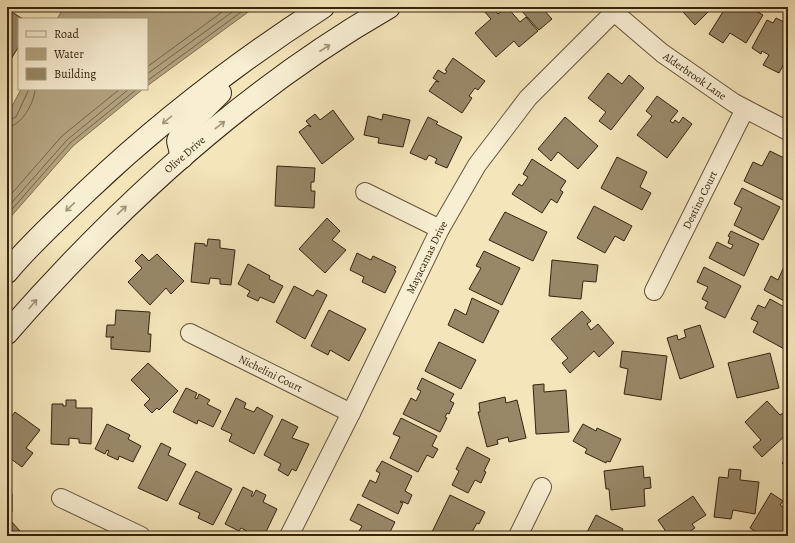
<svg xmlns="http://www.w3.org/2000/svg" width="795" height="543" font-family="Alegreya,serif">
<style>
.water{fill:#b3a380;stroke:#807053}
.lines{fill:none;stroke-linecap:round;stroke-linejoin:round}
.shore{stroke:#746448;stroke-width:1}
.building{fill:#988868;stroke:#342410}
.minor-casing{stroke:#64543a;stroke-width:20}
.secondary-casing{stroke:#342410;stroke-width:24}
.minor{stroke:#f8eed2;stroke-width:18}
.secondary{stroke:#f8eed2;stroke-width:22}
.oneway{stroke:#a0937b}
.labels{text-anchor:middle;stroke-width:4;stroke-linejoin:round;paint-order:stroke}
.street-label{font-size:11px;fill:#342410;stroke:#f8eed2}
</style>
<rect width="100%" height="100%" fill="#f4e5ba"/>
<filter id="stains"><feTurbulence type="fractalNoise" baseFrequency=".005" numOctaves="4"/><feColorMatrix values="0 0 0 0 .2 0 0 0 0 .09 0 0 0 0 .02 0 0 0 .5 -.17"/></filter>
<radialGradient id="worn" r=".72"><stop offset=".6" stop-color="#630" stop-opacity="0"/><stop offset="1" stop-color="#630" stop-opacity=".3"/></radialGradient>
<path class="water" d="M64,7H255L147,86V19H57Z
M21,89H143L73,146L7,221V116Z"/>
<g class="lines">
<path class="shore" d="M147,67L229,7
M147,74L239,7
M147,81L248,7
M7,121L16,117L29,89
M7,127C21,127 35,102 35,89
M7,199L62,136L120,89
M7,208L67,140L129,89
M7,215L70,143L137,89"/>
</g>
<path class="building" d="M488,7H492L498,14L507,7L520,22L526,17L538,31L519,47L514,41L496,57L475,33L491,19L484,11Z
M518,7H546L543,9L552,19L539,30Z
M687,7H713L695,25L683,12Z
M726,7H749L763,15L746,43L730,33L723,43L709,34Z
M7,9L23,19H19V46L11,59L7,57Z
M776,18L788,24V56L779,73L763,65L769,55L762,51L761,54L752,48L767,20L773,23Z
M453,58L485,81L478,90L475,88L469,96L472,98L462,113L429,91L436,81L439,82L433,78L438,70L445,74L447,71L445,70Z
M608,73L622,84L629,75L644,88L611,130L599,121L606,112L588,98Z
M657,96L678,111L670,121L673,123L675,120L679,123L683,117L692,124L667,158L637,135L652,116L646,111Z
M333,110L354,139L322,164L299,132L308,125L311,127L306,121L315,114L320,120Z
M383,114L410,120L403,147L378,143L379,138L364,135L368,116L382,120Z
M428,117L438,122L436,124L462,137L447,168L435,163L437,159L429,155L426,160L410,153Z
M565,117L598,146L578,169L558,152L551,161L538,149Z
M770,151L788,160V191L783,200L744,181L753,162L762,166Z
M617,157L647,172L640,187L651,193L642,210L601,188Z
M532,159L566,181L560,190L563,192L557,203L551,199L542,213L512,194L519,184L522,186L528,177L523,174Z
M277,166L315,168L314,182H311V191H315L314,208L275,206Z
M742,188L780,207L763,240L734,225L742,208L734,204Z
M594,206L632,226L624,241L615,236L605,253L577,238Z
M505,212L547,232L533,261L489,240Z
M327,218L340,231L332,240L346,250L325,273L299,249Z
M731,231L759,244L744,276L709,258L717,242L731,249L733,245L728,243L730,237L728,236Z
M208,239L220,240V248L235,250L231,285L220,284V279L210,278L209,284L191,282L195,243L205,244V246H207Z
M484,251L520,268L502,305L469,289L481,268L476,266Z
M357,253L371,260L373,256L396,267L394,270L396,271L385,293L362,282L364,277L350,270Z
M142,254L149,261L157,254L184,281L171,294L166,288L150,305L128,282L142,268L135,261Z
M552,260L598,265L596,282L583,281L581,299L549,296Z
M786,262H788V303L764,290L771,276L778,280Z
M248,264L270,276L269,279L283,286L274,303L260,297L258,301L247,296L250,291L238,284Z
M704,267L741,286L725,318L705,308L708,302L702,299L708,287L697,282Z
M294,286L313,296L317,290L327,295L305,339L276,322Z
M472,298L499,311L483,343L448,325L455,309L466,315Z
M770,299L788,309V351L753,332L758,322L751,319L758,305L765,308Z
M116,310L150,312L148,334H151L150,352L111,349V338L114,337H106L107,325H115Z
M329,310L366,329L349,361L330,350L328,355L311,346Z
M582,311L591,321L587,324L591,330L598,324L614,343L599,357L594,351L570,373L562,363L568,358L551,339Z
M700,325L714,367L680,379L667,338L677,335L678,340L686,337L684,330Z
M439,342L476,360L461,389L425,371Z
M622,351L667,356L661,400L624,394L628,369L620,367Z
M770,353L779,388L737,398L728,363Z
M148,363L178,391L159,410L157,408L152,413L144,405L150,399L131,380Z
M422,378L454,394L450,401L454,403L449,414L447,413L445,417L447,418L440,432L403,414L411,398L416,401L421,391L417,389Z
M544,384V392L566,390L569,432L536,434L533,385Z
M186,388L197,393L195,398L197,399L199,394L210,400L207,404L221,411L213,427L198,420L197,424L173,412Z
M505,397L506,403L517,400L526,438L509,442L508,437L497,440L498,444L487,447L478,412H480L479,403Z
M236,398L246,403L244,408L254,412L257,407L273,416L254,454L229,441L232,434L221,429Z
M66,400H76V408H92L91,444L79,443V439L69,438V445L51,444L52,404H63V406H66Z
M767,401L780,415L788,410V433L762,457L753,447L761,440L745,422Z
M15,412L40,430L26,448L33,453L22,467L7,456V422Z
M401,418L437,436L432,446L438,449L433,458L427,455L418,472L390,458L400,437L393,434Z
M282,419L298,427L292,438L309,444L296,471L292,469L288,476L278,470L281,464L264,455Z
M107,424L130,435L128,439L141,446L133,462L119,456L118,460L107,455L109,451L107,450L105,454L95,449Z
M583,424L596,431L597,428L621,439L610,462L607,461L606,463L585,453L587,449L573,441Z
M161,443L171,448L168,455L186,464L167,501L138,488Z
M467,447L490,459L484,471L486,472L481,483L475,480L468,493L452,485L459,471L456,469Z
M788,456V469L782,463Z
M382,461L412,476L405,491L412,495L408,504L401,501L400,502L403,503L398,514L362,496L370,480L376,483L380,473L376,471Z
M643,466L644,478L650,477L651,488L644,489L645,506L611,510L609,489H606L604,471Z
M729,469L741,470L740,480L759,482L755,514L733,510L731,519L714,517L719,477L728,478Z
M7,471H11L10,485H8V494H12V512H7Z
M196,471L232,489L213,525L198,518L200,513L179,504Z
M243,487L253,492L251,496H253L256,490L266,495L263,502L277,509L264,536H256L241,528L239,531L225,524Z
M771,493L783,501L780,505L788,510V536H762L750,528Z
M450,495L485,512L479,524L477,523L472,532L477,534L476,536H441L432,532Z
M693,496L706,515L692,524L695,528L683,536H669L658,520Z
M358,504L395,522L388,536H354L356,532L358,533L362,526L350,520Z
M596,515L623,529L619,536H585Z
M10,520L20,531L15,536H7V522Z"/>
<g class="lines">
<defs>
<g id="minor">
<path id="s1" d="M611,7L614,12L662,53L734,103L788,131"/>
<path d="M365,192L440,229"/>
<path id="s2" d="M654,291L745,109"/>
<path id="s3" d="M190,333L351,413"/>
<path d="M61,498L141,536"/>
<path id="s4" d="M289,536L351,413L440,229L477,165L528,98L614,12"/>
<path d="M518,536L542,487"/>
</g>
<g id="secondary">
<path d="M182,157L178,141L182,131L220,93"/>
<path d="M7,272C31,243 60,217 88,190C160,122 239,61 323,7"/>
<path id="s5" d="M7,333C117,207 243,91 389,7"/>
</g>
</defs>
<use href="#minor" class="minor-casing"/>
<use href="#secondary" class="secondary-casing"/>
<use href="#minor" class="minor"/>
<use href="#secondary" class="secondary"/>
</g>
<defs><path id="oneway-shaft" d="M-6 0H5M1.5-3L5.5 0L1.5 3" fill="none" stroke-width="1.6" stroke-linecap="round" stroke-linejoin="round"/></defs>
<g class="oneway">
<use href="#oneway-shaft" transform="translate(325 48) rotate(-33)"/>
<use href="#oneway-shaft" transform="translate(167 120) rotate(140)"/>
<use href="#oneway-shaft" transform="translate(220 125) rotate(-38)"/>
<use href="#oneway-shaft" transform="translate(70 207) rotate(136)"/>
<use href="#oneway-shaft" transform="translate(122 210) rotate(-43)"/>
<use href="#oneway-shaft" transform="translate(33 304) rotate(-49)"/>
</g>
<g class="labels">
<g class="street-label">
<text dy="4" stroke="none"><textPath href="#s1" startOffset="109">Alderbrook Lane</textPath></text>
<text dy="4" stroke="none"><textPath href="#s5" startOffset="252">Olive Drive</textPath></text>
<text dy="4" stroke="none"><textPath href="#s2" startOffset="102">Destino Court</textPath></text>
<text dy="4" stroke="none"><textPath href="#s4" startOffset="311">Mayacamas Drive</textPath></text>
<text dy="4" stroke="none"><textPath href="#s3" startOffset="90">Nichelini Court</textPath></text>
</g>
</g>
<rect width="795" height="543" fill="none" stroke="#f4e5ba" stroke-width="24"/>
<rect x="8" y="8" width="779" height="527" fill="none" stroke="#342410" stroke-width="2"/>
<rect x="12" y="12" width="771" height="519" fill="none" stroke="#342410"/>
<rect x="18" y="18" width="130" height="72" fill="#f8eed2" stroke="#aa9d84"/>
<rect x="26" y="31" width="20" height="6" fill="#f8eed2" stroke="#aa9d84"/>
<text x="54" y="38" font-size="12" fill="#342410">Road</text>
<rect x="26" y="48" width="20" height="12" fill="#b3a380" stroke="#aa9d84"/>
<text x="54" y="58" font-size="12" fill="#342410">Water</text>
<rect x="26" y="68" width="20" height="12" fill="#988868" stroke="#aa9d84"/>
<text x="54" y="78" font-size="12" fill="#342410">Building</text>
<rect width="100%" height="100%" filter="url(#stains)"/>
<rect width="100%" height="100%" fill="url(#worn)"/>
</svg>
